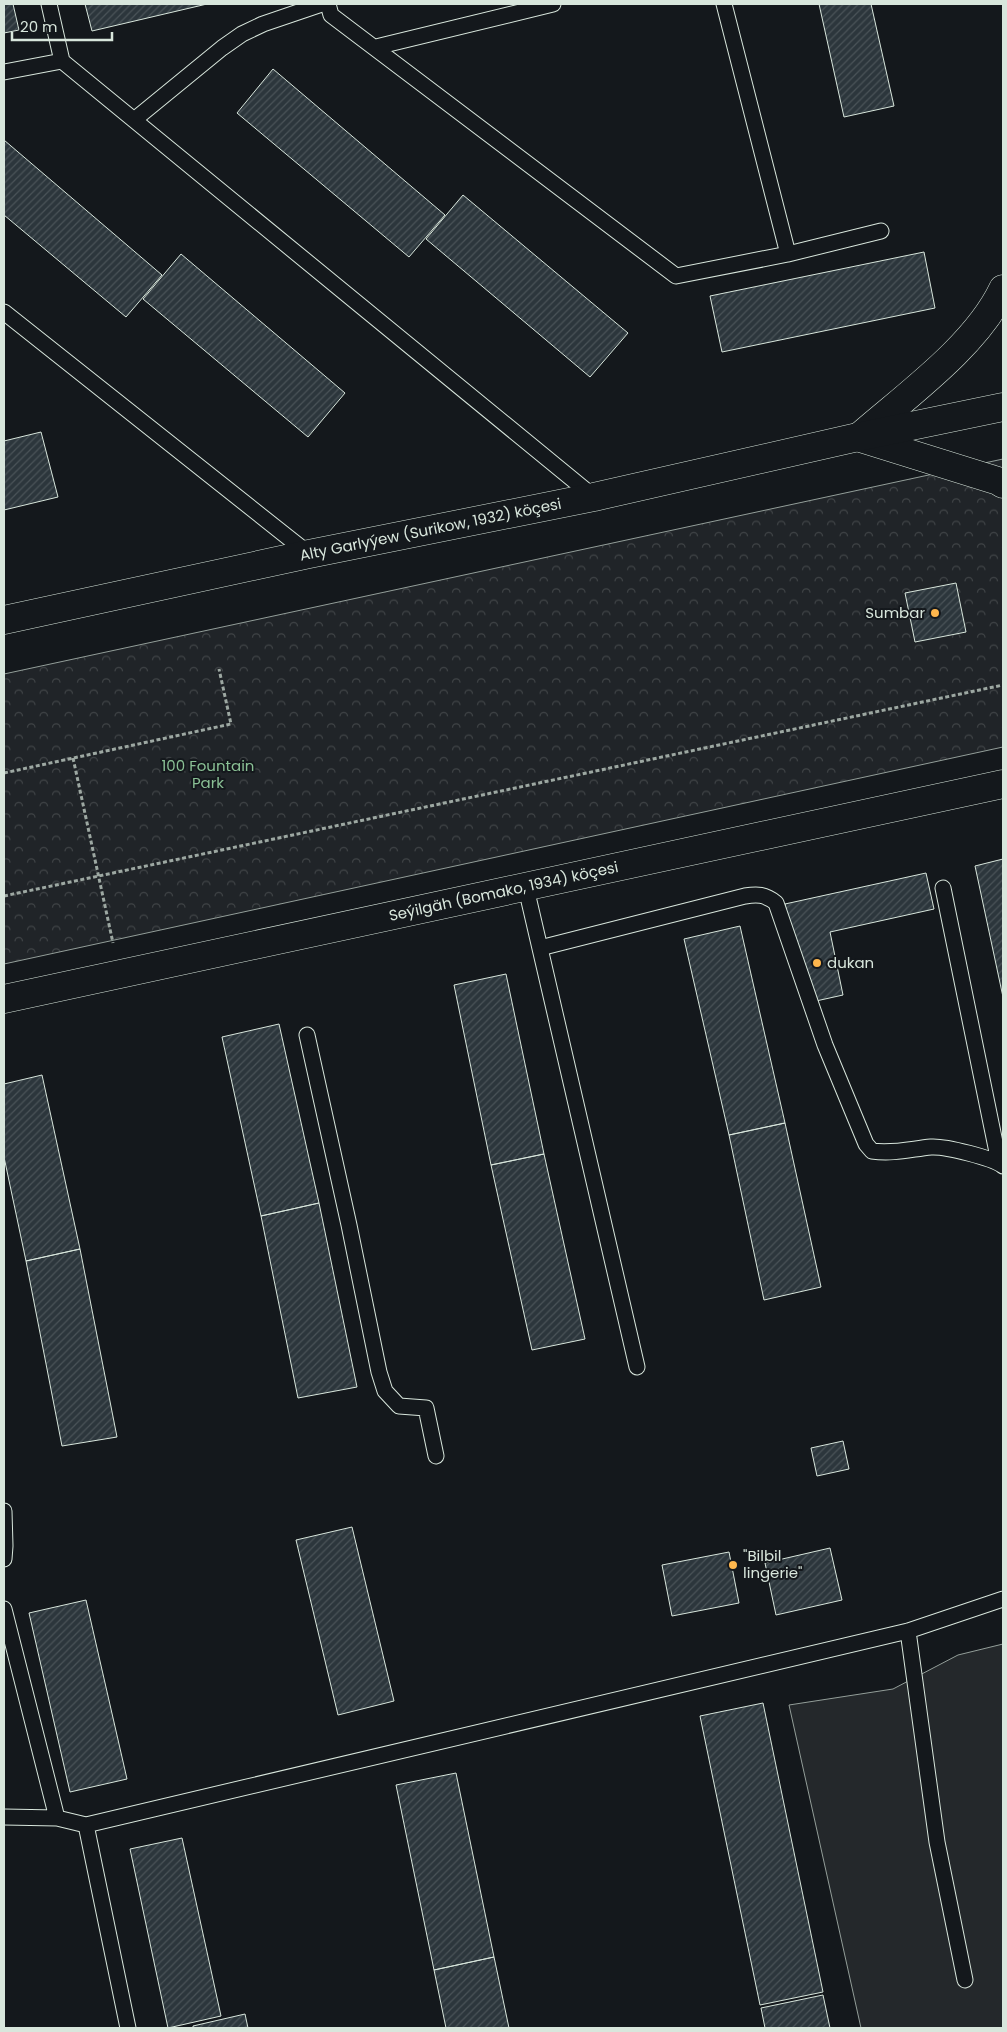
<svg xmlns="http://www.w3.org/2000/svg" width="1007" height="2032" font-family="Poppins,sans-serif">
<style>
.forest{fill:url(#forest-crowns);stroke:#939e99}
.parking{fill:#24282b;stroke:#939e99}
.building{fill:url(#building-hatch);stroke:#d8e6dc}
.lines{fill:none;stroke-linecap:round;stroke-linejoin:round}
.service-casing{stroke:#d8e6dc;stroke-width:17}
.tertiary-casing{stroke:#d8e6dc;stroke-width:29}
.path{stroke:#9da8a2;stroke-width:3;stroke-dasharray:4 2.5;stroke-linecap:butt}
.service{stroke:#14181c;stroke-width:15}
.tertiary{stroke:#14181c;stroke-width:28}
.poi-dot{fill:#ffb74d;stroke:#14181c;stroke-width:2}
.labels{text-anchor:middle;stroke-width:4;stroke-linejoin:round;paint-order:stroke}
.street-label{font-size:15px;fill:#d8e6dc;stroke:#14181c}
.poi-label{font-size:15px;fill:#d8e6dc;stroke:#14181c;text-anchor:start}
.park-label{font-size:15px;fill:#8ac095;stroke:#14181c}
</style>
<defs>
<pattern id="forest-crowns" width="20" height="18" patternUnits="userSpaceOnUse" patternTransform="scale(1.25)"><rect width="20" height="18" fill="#202428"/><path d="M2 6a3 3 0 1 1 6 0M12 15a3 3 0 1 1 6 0" fill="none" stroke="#404447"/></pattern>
<pattern id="building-hatch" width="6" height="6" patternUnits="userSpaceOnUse" patternTransform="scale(1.25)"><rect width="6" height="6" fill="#2c363c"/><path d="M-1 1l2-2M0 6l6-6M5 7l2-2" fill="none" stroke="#4a5358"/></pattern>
</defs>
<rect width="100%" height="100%" fill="#14181c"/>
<path class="forest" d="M1003,459V747L4,964V674Z"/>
<path class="parking" d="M1003,1644V2028H861L789,1705L893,1689L958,1655Z"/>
<path class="building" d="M4,4H13L19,30L4,33Z
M85,4H207L92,31Z
M819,4H871L894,106L844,117Z
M273,69L445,215L409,257L237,113Z
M4,140L162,275L126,317L4,215Z
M463,195L628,333L590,377L426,239Z
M924,252L935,308L722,352L710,296Z
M181,254L345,393L308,437L143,299Z
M41,432L58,497L4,510V441Z
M956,583L966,632L915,642L905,593Z
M1003,859V997L975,866Z
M926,873L934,909L830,932L843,995L807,1003L785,904Z
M740,926L785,1123L729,1135L684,939Z
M506,974L544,1154L491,1165L454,985Z
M279,1024L319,1203L261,1216L222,1037Z
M42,1075L80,1249L26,1261L4,1157V1084Z
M785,1123L821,1287L764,1300L729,1135Z
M544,1154L585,1339L532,1350L491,1165Z
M319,1203L357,1387L298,1398L261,1216Z
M80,1249L117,1437L62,1446L26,1261Z
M843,1441L849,1469L817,1476L811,1448Z
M352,1527L394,1701L338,1715L296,1540Z
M830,1548L842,1600L776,1615L765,1563Z
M729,1552L739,1603L672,1616L662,1565Z
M86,1600L127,1779L70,1792L29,1613Z
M763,1703L823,1992L760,2005L700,1716Z
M456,1773L494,1957L434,1970L396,1785Z
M182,1838L221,2016L168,2028L130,1849Z
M494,1957L509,2028H446L434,1970Z
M823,1995L830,2028H765L761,2008Z
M245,2014L248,2028H193V2026Z"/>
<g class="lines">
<defs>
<path id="service" d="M49,4L62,61L594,497
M328,4L331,15L676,276L788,254L881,231
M724,4L788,254
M376,47L553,4
M4,72L62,61
M134,120L222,48L242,34L263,24L322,4
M4,312L309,554
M526,888L637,1367
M943,888L999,1162
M540,948L745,896C757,894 765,894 776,903L825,1045L866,1144L872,1151C893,1154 911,1149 931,1147C945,1146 993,1158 1003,1166
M307,1035L349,1225L379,1372L385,1391L399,1406L426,1408L436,1456
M4,1511L5,1546L4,1559
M4,1609L57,1818
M908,1631L937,1842L965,1980
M4,1817L57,1818L86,1825L908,1631L1003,1599
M86,1825L128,2028"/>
<g id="tertiary">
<path d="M859,437C907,395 976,346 1003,289"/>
<path d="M860,438L998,481L1003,484"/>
<path id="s1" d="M4,620L309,554L594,497L858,437L1003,407"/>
<path id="s2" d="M4,999L1003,784"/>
</g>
</defs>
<use href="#service" class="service-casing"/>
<use href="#tertiary" class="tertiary-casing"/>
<path class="path" d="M73,758L113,943
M4,773L231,724L219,669
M4,896L1003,685"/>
<use href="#service" class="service"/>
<use href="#tertiary" class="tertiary"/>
</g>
<g class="poi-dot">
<circle cx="935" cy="613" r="5"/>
<circle cx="817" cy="963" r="5"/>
<circle cx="733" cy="1565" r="5"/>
</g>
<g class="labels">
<g class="street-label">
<text dy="5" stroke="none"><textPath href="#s1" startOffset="436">Alty Garlyýew (Surikow, 1932) köçesi</textPath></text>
<text dy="5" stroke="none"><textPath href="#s2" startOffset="511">Seýilgäh (Bomako, 1934) köçesi</textPath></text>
</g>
<g class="poi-label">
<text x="925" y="618" text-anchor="end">Sumbar</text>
<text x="827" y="968">dukan</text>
<text x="743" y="1561">"Bilbil<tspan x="743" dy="17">lingerie"</tspan></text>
</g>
<g class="park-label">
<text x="208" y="771">100 Fountain<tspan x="208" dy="17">Park</tspan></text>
</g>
</g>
<rect width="1007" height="2032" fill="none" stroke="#d8e6dc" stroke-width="10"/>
<path d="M12 32v8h100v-8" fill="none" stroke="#d8e6dc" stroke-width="2.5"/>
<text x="20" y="32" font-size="15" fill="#d8e6dc" stroke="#14181c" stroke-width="4" paint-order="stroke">20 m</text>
</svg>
